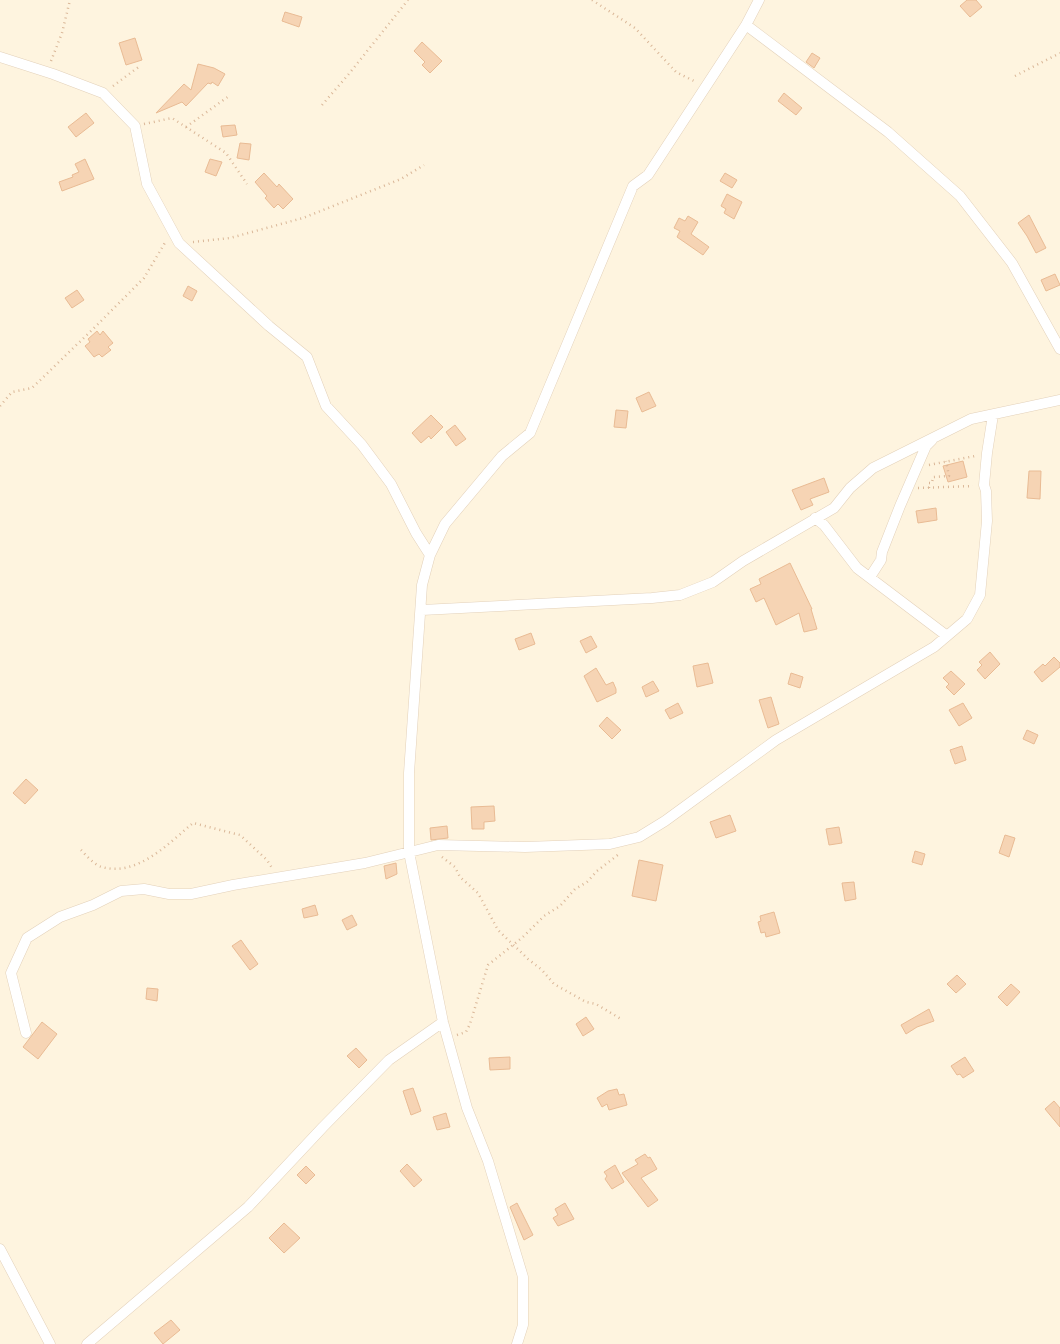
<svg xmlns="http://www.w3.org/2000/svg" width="1060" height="1344" font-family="'PT Sans Narrow',sans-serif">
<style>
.building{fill:#f6d4b4;stroke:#e9bb94}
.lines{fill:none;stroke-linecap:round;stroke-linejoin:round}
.street-casing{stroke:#e3d1ba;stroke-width:11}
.path{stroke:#dab798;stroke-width:2.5;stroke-dasharray:1 4;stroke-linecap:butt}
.street{stroke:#fff;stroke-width:10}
</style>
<rect width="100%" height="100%" fill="#fef4df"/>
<path class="building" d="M967 0H976L982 7 970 17 960 6Z
M285 12 302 17 299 27 282 21Z
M135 38 142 60 126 65 119 43Z
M422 42 442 61 430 73 422 65 425 62 414 51Z
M812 53 820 58 814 68 806 62Z
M198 64 214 68 225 74 218 86 212 82 211 84 208 83 186 106 182 102 156 113 184 84 191 90Z
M784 93 802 108 796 115 778 101Z
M86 113 94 123 76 137 68 127Z
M235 125 237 135 223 137 221 126Z
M240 143 251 144 249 160 237 158Z
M85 159 94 179 62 191 59 182 73 177 72 175 79 172 75 164Z
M210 159 222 162 216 176 205 172Z
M264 173 277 187 279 184 293 199 283 209 278 204 274 208 265 198 267 196 255 182Z
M725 173 737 180 732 188 720 181Z
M727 194 742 202 734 219 724 213 726 209 721 206Z
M1029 215 1046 248 1036 253 1027 236 1018 223Z
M688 216 698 222 691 234 709 247 703 255 677 237 680 231 674 228 679 218 685 221Z
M1055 274 1060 285 1046 291 1041 280Z
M188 286 197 291 192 301 183 296Z
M77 290 84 300 72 308 65 298Z
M97 331 100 335 103 331 113 343 108 347 111 350 102 357 99 354 94 357 85 346 90 342 88 339Z
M649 392 656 406 642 412 636 398Z
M616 410 628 411 626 428 614 427Z
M431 415 443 427 431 439 429 436 421 443 412 433Z
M455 425 466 439 456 446 446 432Z
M963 461 967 477 948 482 943 466Z
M1029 471H1041L1040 499 1027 498Z
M824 478 829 492 810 499 813 505 801 510 792 490Z
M936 508 937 520 918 523 916 511Z
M790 563 812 609H811L817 629 804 632 799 613 776 625 764 598 756 602 750 589 761 584 759 579Z
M531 633 535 644 519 650 515 639Z
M591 636 597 647 586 653 580 641Z
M990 652 1000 664 985 679 977 670 982 665 979 662Z
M1054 657 1060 663V667L1042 682 1034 672 1043 664 1045 666Z
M708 663 713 683 697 687 693 666Z
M596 668 606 685 613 682 616 689V693L597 702 584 676Z
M951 671 965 684 954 695 946 687 949 684 943 678Z
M791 673 803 677 800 688 788 684Z
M653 681 659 691 646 697 642 687Z
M771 697 779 724 768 728 759 700Z
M678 703 683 713 670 719 665 710Z
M963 703 972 718 959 726 949 710Z
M607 717 621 730 612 739 599 726Z
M1027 730 1038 735 1034 744 1023 739Z
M962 746 966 760 955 764 950 750Z
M26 779 38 790 25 804 13 793Z
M494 806 495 821 484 822V829H472L471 807Z
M730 815 736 831 716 838 710 822Z
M447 826 448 838 431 840 430 828Z
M839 827 842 843 829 845 826 829Z
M1005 835 1015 838 1009 857 999 853Z
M915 851 925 854 922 865 912 862Z
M639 860 663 865 656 901 632 896Z
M396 863 397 874 386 879 384 866Z
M854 882 856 899 845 901 842 883Z
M315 905 318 915 304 918 302 909Z
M774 912 780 933 766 937 765 932 761 933 758 922 761 921 760 916Z
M352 915 357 925 347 930 342 920Z
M241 940 258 964 250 970 232 946Z
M957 975 966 984 956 993 947 984Z
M1011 984 1020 992 1007 1006 998 997Z
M147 988 158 989 157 1001 146 999Z
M929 1009 934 1021 917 1027 906 1034 901 1025Z
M586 1017 594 1029 583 1036 576 1024Z
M42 1022 57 1034 38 1059 23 1047Z
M356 1048 367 1060 359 1068 347 1056Z
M510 1057V1069L490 1070 489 1058Z
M965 1057 974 1071 963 1078 960 1074 957 1075 951 1066Z
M413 1088 421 1111 411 1115 403 1091Z
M617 1089 619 1095 624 1094 627 1105 609 1110 607 1104 602 1107 597 1098 608 1091Z
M1054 1101 1060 1108V1127L1045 1109Z
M446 1113 450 1127 437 1130 433 1117Z
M645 1154 648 1158 650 1157 657 1169 641 1178 658 1200 648 1207 622 1173 638 1164 635 1160Z
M407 1164 422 1180 414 1187 400 1171Z
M615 1165 624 1182 612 1189 605 1179 607 1176 604 1172Z
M306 1166 315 1175 306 1184 297 1175Z
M517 1203 533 1235 524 1240 510 1207Z
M565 1203 574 1219 558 1226 553 1218 558 1215 555 1209Z
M284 1223 300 1238 284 1253 269 1238Z
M171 1320 180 1330 163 1344 154 1333Z"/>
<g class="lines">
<defs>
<path id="street" d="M746 25 888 132 960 196 1012 263 1060 349
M0 57 53 74 103 93 135 126 147 184 179 243 269 326 307 357 326 406 362 445 391 484 416 533 430 555
M815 518 824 525 857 568 947 636
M870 577 881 560 882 552 900 506 926 446 932 440
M422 610 652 598 680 595 713 582 743 561 834 508 850 488 873 468 971 419 1060 400
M26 1033 11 973 27 938 60 917 93 905 121 891 144 889 169 894H191L233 885 365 863 438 845 525 847 610 844 639 837 665 821 776 740 934 647 967 619 980 595 987 521 986 491 984 485 987 453 993 415
M0 1249 50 1344
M87 1344 248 1207 323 1127 389 1060 443 1022
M517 1344 523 1325V1277L488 1161 467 1108 443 1022 409 852V773L422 585 430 555 445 524 502 456 530 433 633 186 648 175 746 25 759 0"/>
</defs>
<use href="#street" class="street-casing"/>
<path class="path" d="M592 0 635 28 676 72 696 82
M51 61 62 33 70 0
M1015 76 1060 53
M113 86 140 66
M322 105 348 75 408 0
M144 124 172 118 226 153 247 184
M186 127 229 96
M193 242 230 238 303 218 401 179 424 165
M0 406 12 392 32 388 94 328 144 278 166 241
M929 465 975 456
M918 488 973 486
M929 488V483H932L933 477 949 476 946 461
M81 850C86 855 94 865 102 867 137 877 168 844 193 823L240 835 267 860 272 868
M442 857 455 867 460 877 478 893 498 930 528 959 542 970 554 984 586 1002 596 1004 621 1019
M457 1035 466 1032 470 1024 488 965 523 937 544 916 560 906 575 889 587 882 597 871 619 854"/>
<use href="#street" class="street"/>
</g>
</svg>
